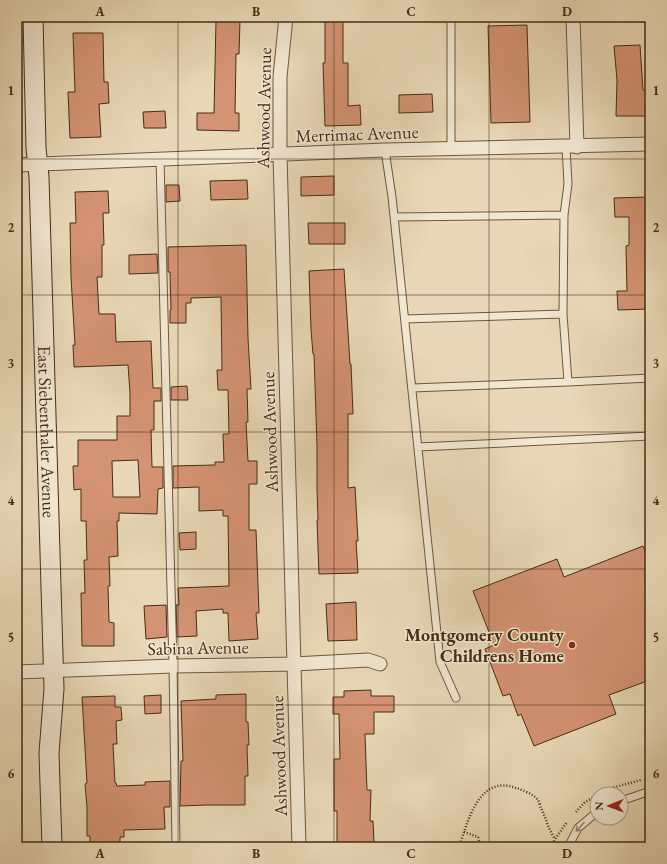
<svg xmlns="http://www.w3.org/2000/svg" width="667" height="864" font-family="'EB Garamond',serif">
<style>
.building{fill:#d49374;stroke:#422e15;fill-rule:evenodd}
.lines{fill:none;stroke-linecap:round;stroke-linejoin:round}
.lane-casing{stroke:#6c583e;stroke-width:9}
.street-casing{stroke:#6c583e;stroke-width:15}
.secondary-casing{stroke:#422e15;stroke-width:21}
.path{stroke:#422e15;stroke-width:2.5;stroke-dasharray:1 2;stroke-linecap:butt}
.lane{stroke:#f1e6d0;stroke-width:7}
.street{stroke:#f1e6d0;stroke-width:13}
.secondary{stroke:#f1e6d0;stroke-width:19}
.oneway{stroke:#9a8a72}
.grid{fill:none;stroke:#422e15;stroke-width:1;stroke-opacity:0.55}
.poi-dot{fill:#8f2418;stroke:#f1e6d0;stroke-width:1.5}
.labels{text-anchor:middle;stroke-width:3;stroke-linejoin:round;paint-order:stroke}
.street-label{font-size:18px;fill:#422e15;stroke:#f1e6d0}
.poi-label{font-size:18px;font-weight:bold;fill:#422e15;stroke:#f1e6d0;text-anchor:end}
.neatline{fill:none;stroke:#422e15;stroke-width:1.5}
.grid-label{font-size:13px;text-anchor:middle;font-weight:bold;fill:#422e15}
</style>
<rect width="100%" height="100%" fill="#e9d8b7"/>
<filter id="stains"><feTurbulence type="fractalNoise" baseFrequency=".005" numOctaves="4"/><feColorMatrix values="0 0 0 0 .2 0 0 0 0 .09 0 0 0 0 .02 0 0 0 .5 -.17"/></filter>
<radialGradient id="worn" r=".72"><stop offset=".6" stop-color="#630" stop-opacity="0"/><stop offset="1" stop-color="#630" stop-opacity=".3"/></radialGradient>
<path class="building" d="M325 18H343V63H348V106L360 105 361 125 325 126 323 63H325Z
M216 20H240L239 54H236L235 113H239V131L197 130V113H214Z
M527 25 530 122 491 123 488 26Z
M73 33H103L104 82H108L109 103 99 104 101 137 70 138 68 92H75Z
M640 45 643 90H650V116H616L617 80 614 46Z
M432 94 433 112 399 113V95Z
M165 111 166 128H144L143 112Z
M334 176V195L301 196V177Z
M247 180 248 199 211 200 210 181Z
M166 185H179L180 201 166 202Z
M108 191 109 213H103L104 245H102V277H97L99 314H115L116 342 151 341 153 388H161V401H154V430H151L152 467H163V488L158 489 157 514 119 513V521H117L118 556 109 557 110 586H108L109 622 114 623V646H82L81 593H85L84 560H87L86 521H81V489L74 490 73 466H78V440H117V416H130V393L128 365 74 367 73 345H75L71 277 70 223H76L75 192ZM138 460 140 497H113L112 461Z
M649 197H650V309L618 310 617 291H627L626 246 629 245V217H615L614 198Z
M308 223H345V244H309Z
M246 245 248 338 251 389H247L248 422H246L248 461H257V484H249V530H256L259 613H256L258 639 229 641 228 613H223V609L196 611 197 636 177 637 176 605H179L178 588 229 586 228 516H223V510L199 511V487L173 488V466L215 465V462H224L223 434H229L228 390H218L217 370H222L221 297 191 298V303H186V323H170V310H171L170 272H168V247Z
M157 254 158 273 129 274V255Z
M344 269 350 364H351L353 414H348V488L355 487 358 541H356L358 573 319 574 317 520H318L317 489V446L314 354H313L311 330 309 271Z
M187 386 188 400H171V387Z
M196 532V549L180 550 179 533Z
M643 546 650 563V680L609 695 616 714 534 746 521 714 518 716 510 694 503 696 485 649 494 645 473 591 557 559 564 577Z
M356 602 357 640 328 641 326 604Z
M166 605 167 637 146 639 144 606Z
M371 690V696H394V712H374V734H365L367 790H371L370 821H373L374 843 337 844V811H334V759H340L339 714H333V697H344V691Z
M246 694V722H248L249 745H247L248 776H245V805H207L180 806 181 761H183L181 701 216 699V695Z
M161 695V713L145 714 144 696Z
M115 696V707H121L122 720 116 721 117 744H113L115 783H116L117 786 145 785V782L170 781V807H164L165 829 124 830V837H120V847H90V836H87V807L85 784 87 783 82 697Z"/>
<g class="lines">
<defs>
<path id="lane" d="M451 17V149
M566 147 568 184 564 215 563 314 568 382 650 378
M385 150 392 197 440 662 456 698
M160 159 173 666 176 847
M394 217 564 215
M405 319 563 314
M412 388 568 382
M418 447 650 436
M621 801 650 791
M568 847 578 828 597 812"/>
<path id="street" d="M286 17 280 77V155L299 847
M573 17 577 147
M17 165 385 150 650 144
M17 672 173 666 294 664 368 660 380 664"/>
<g id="secondary">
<path id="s1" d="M33 17 36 148 39 177 54 689 49 753 52 847"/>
</g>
</defs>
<use href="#lane" class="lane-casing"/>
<use href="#street" class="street-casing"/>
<use href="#secondary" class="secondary-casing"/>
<path class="path" d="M600 794 615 787 641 780
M576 812 584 803 597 795
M464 832 478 837 481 847
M459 847C468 821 479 774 516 788 523 790 533 794 538 800 539 801 540 806 541 808 546 818 548 829 555 839
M552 847 555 839 567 822"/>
<use href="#lane" class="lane"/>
<use href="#street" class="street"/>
<use href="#secondary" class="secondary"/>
</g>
<defs><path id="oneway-shaft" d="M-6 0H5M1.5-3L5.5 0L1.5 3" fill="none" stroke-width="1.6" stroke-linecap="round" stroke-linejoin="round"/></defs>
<use class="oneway" href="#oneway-shaft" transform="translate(580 827) rotate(132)"/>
<path class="grid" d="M178 17V847M334 17V847M489 17V847M17 159H650M17 295H650M17 432H650M17 569H650M17 705H650"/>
<circle class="poi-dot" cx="572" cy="645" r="4"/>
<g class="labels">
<g class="street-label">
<text transform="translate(264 108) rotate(-89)" y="6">Ashwood Avenue</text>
<text transform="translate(357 134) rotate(-2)" y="6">Merrimac Avenue</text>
<text dy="6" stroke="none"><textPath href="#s1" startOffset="415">East Siebenthaler Avenue</textPath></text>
<text transform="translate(270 432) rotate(-92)" y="6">Ashwood Avenue</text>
<text transform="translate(198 648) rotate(-1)" y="6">Sabina Avenue</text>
<text transform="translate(279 756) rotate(-92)" y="6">Ashwood Avenue</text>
</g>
<g class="poi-label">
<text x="564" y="641">Montgomery County<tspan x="564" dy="21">Childrens Home</tspan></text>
</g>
</g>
<rect width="667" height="864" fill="none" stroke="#e9d8b7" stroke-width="44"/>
<g transform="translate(609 806) rotate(269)"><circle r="19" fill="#f1e6d0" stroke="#ab9c85"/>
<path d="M0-3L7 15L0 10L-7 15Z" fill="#8f2418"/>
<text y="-6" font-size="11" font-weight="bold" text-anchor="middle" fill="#422e15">N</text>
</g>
<rect x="22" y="22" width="623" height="820" class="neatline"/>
<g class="grid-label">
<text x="100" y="16">A</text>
<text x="256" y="16">B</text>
<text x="411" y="16">C</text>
<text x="567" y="16">D</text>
<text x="11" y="95">1</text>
<text x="656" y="95">1</text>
<text x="11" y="232">2</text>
<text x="656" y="232">2</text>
<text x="11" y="368">3</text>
<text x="656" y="368">3</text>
<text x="11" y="505">4</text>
<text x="656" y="505">4</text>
<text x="11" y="642">5</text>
<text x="656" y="642">5</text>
<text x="11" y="778">6</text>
<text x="656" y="778">6</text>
<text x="100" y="858">A</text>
<text x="256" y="858">B</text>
<text x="411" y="858">C</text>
<text x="567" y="858">D</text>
</g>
<rect width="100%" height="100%" filter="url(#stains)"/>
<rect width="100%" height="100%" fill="url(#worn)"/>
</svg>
